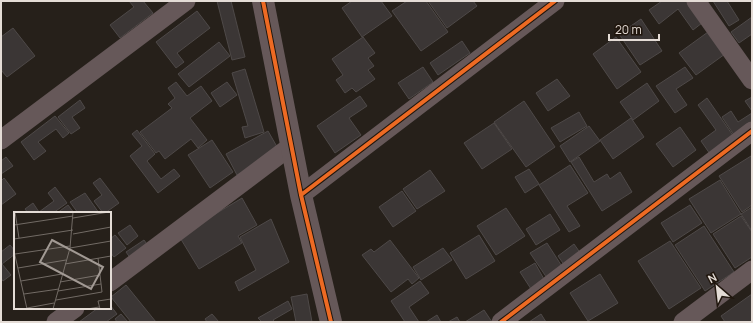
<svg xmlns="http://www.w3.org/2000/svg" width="753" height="323" font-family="Manrope,sans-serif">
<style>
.building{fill:#3b3635;stroke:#4e4948}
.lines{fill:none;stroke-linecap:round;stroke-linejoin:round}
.minor{stroke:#665859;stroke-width:19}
.tertiary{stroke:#665859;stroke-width:22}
.cycleway-casing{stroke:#20160d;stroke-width:6}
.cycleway{stroke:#ed6a23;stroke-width:4}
.inset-road{fill:none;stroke:#726b65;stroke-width:1}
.view{fill:#a29a94;fill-opacity:0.15;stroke:#a29a94;stroke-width:2}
.inset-edge{fill:none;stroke:#e4dcd6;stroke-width:2}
</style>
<rect width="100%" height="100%" fill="#26201a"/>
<path class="building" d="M129 1H143L153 13 120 38 110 25 134 7Z
M217 1H231L245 57 232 60Z
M352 1H381L392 16 362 37 342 8Z
M407 1H426L448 32 421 51 392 11Z
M428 1H473L477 6 447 28Z
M662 1H686L702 23 693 30 678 9 659 24 649 10Z
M713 1H727L739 20 729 26Z
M197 11 210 28 177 53 184 62 176 68 156 42Z
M752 17V34L739 43 731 32Z
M641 19 662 51 640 65 619 34Z
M13 28 35 56 7 77 1 70V37Z
M708 32 725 54 696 75 679 53Z
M363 37 375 53 368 58 374 66 368 70 375 79 356 92 352 88 345 93 336 80 343 75 332 59Z
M616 37 641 72 617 89 593 54Z
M462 41 470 53 438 75 430 63Z
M219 42 230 56 189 87 178 74Z
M423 67 433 82 409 99 398 83Z
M685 67 693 78 676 89 687 105 675 113 656 86Z
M245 69 264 132 245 138 242 127 248 126 232 73Z
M557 79 570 96 548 111 536 93Z
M176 82 187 96 201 86 212 101 190 118 207 140 198 148 191 139 165 159 159 151 156 153 140 132 172 108 168 104 175 98 168 88Z
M227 82 237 95 220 107 211 93Z
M647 83 659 101 633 120 620 102Z
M360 96 367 106 349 118 361 135 335 153 317 126Z
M752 97V111L745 101Z
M707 98 734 137 710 154 701 141 716 130 698 105Z
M80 100 85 108 72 117 80 128 71 134 58 117Z
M524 101 555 147 526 167 494 122Z
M731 111 738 122 752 113V126L736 138 722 117Z
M579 112 587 126 560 142 551 128Z
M55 116 69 133 63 138 56 129 38 142 46 151 34 160 21 142Z
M631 118 644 137 613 159 600 140Z
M494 123 512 149 482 169 464 143Z
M589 126 600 141 570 162 560 146Z
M680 127 696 150 673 167 656 144Z
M137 130 155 154 147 161 161 179 174 169 180 176 158 193 130 156 142 146 132 134Z
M268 131 280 152 237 175 226 154Z
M212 140 233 172 210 188 188 155Z
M751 156 752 159V205L742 212 719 176Z
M6 157 13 166 1 174V161Z
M579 157 594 182 607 174 610 179 620 172 632 192 602 211 571 162Z
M570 165 588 193 567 206 580 226 569 232 539 185Z
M529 169 539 184 525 193 515 177Z
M430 170 445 191 417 209 403 189Z
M4 178 16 194 1 205V181Z
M100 178 119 203 105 213H103L94 201 102 195 93 183Z
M720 180 741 214 711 233 689 199Z
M55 187 67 203 53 213H28L25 209 33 203 39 212 54 201 48 193Z
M402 191 416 211 393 227 379 207Z
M85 193 99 213H78L70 202Z
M242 198 257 225 238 236 242 243 199 269 179 236Z
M68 205 74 213H57Z
M690 205 702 223 673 242 661 223Z
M752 207V231L741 214Z
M506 208 525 236 496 255 477 226Z
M550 214 560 230 536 245 526 229Z
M741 216 752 232V257L735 268 713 234Z
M271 219 289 262 239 291 235 282 256 270 240 237Z
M130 225 138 236 127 245 118 233Z
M704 226 734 272 705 291 675 245Z
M115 235 126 248 114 257 110 252V239Z
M479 235 495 261 466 279 450 253Z
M144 240 149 247 131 259 126 252Z
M390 240 419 278 412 284 408 279 391 292 362 255 371 249 374 252Z
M670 241 701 288 669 309 638 261Z
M547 243 563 268 547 278 530 253Z
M574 244 581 254 565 266 558 256Z
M10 245 15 251V254L2 264 11 275 3 281 1 278V252Z
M443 248 452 260 421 280 413 267Z
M535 263 545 281 531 289 520 272Z
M600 274 618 303 588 321 570 293Z
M420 281 429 293 409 307 419 322H405L391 301Z
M126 285 156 322H131L111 297Z
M307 294 312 322H296L291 297Z
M752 294V322H725L721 316Z
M288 301 292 309 273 320 275 322H262L258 318Z
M110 305 117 314 106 322H79L98 308H110Z
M484 310 492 322H465Z
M121 314 128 322H117L115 319Z
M212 314 219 322H207L205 319Z
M541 314 546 322H529Z
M437 315 441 322H426Z
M457 317 460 322H448Z"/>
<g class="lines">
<path class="minor" d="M696 1 752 80
M1 140 186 1
M301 195 555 1
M110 282 291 146
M56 322 75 308
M501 322 752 131
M683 322 752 270"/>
<path class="tertiary" d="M263 1 301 195 331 322"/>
<defs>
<path id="cycleway" d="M263 1 301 195 331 322
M301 195 555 1
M501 322 752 131"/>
</defs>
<use href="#cycleway" class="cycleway-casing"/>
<use href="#cycleway" class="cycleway"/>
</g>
<g transform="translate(14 212)">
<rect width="97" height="97" fill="#26201a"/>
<path class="inset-road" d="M1 0 5 26M59 6 95 0M0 13 59 4M59 22 97 15M0 27 59 18M56 36 97 29M0 39 13 97M1 42 56 34M51 52 97 44M4 56 52 48M7 69 48 62M46 70 86 63M44 79 87 72M10 82 45 77M42 88 88 80 84 46M13 96 40 91M39 97 56 36 59 0M73 97 85 95M86 97 84 89 97 87"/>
<path class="view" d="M38 28 89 55 77 77 26 50Z"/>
<rect width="97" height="97" class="inset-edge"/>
</g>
<rect width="753" height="323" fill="none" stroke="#e4dcd6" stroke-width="4"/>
<g transform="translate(717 287) rotate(332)" stroke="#20160d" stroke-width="3" paint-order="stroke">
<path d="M0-3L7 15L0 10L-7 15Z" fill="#e4dcd6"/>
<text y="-6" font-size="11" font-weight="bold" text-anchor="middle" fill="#e4dcd6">N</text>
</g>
<path d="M609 34v6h50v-6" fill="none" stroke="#e4dcd6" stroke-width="2"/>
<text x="615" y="34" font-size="12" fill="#e4dcd6" stroke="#20160d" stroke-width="3" paint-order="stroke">20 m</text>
</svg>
